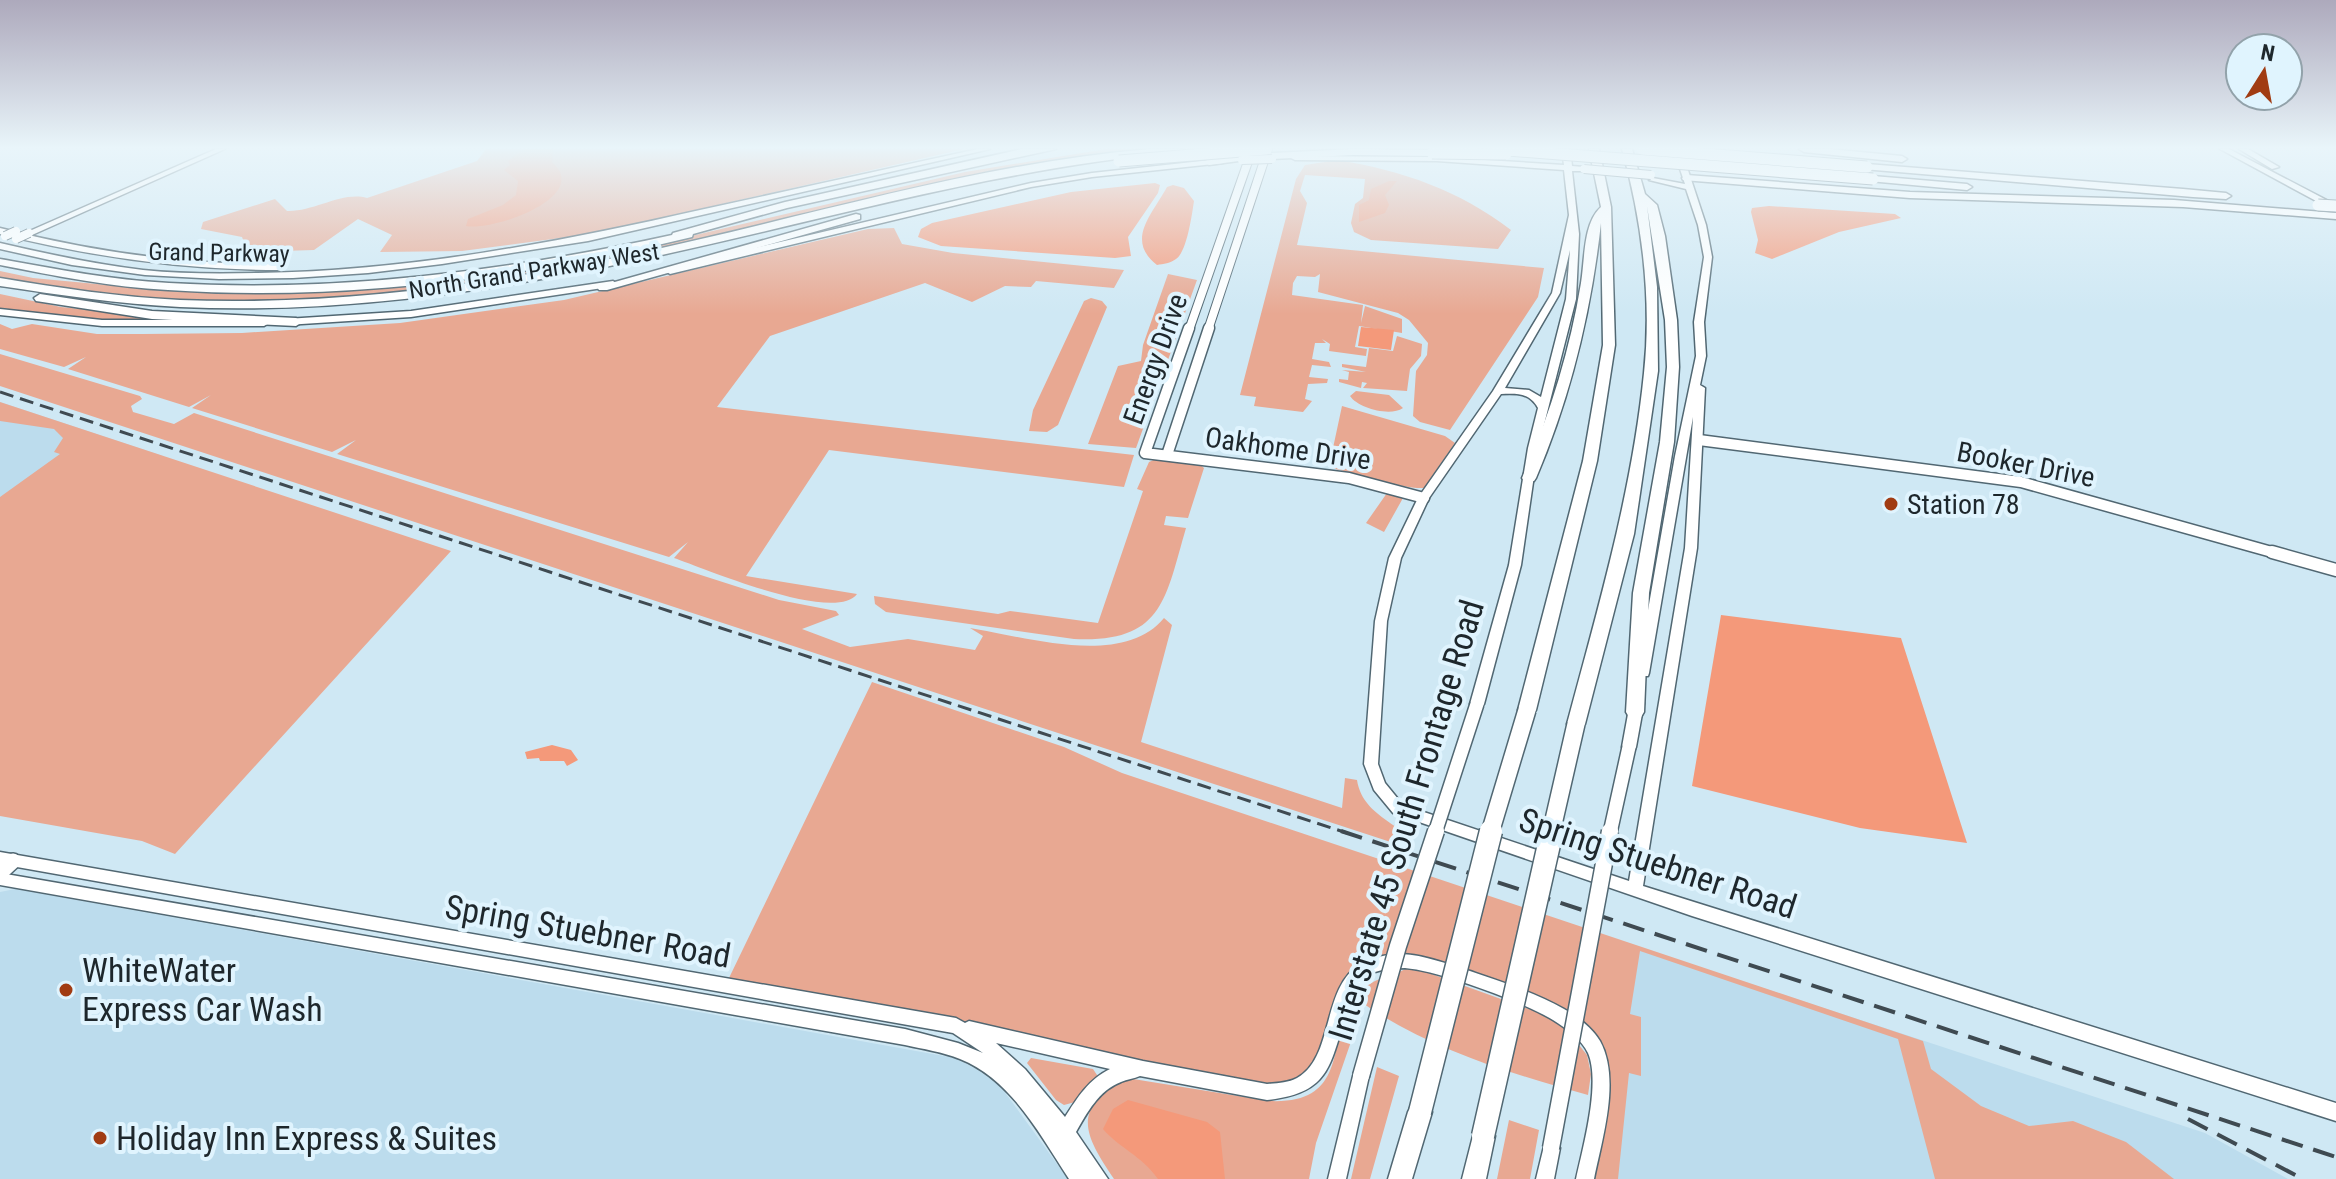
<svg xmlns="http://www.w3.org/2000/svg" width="2336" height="1179" font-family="'Roboto Condensed',sans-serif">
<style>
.built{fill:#bcdced}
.green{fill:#e8a892}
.water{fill:#f4997a}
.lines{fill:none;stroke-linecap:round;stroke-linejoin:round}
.stream{stroke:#f4997a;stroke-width:2}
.tertiary-far3-casing{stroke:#516772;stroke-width:10}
.tertiary-far2-casing{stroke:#516772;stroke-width:13}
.tertiary-far1-casing{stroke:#516772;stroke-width:15}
.tertiary-casing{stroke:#516772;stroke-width:18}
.secondary-casing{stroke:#516772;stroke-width:3}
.motorway-casing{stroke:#516772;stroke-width:3}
.tertiary-far3{stroke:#fff;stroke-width:8}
.tertiary-far2{stroke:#fff;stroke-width:10}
.tertiary-far1{stroke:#fff;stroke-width:12}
.tertiary{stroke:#fff;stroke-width:15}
.secondary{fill:#fff;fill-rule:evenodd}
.motorway{fill:#fff;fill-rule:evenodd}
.rail-far1{stroke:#3f4a51;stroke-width:3;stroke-dasharray:14 7;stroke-linecap:butt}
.rail{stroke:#3f4a51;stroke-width:4;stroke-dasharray:22 11;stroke-linecap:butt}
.secondary-bridge-far2-casing{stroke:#516772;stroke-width:10;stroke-linecap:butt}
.secondary-bridge-far1-casing{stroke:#516772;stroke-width:16;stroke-linecap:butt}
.secondary-bridge-casing{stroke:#516772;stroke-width:19;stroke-linecap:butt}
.motorway-bridge-far2-casing{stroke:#516772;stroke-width:13;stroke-linecap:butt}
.motorway-bridge-far1-casing{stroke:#516772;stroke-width:20;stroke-linecap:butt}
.motorway-bridge-casing{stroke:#516772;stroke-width:25;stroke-linecap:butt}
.secondary-bridge-far2{stroke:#fff;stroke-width:8}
.secondary-bridge-far1{stroke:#fff;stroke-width:13}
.secondary-bridge{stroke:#fff;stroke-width:16}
.motorway-bridge-far2{stroke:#fff;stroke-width:11}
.motorway-bridge-far1{stroke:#fff;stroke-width:17}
.motorway-bridge{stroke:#fff;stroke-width:22}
.poi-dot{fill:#a13c13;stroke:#e0f4fe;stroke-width:3}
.labels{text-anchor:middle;stroke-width:8;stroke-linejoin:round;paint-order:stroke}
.far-street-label{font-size:24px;fill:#1e272c;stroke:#e0f4fe}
.street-label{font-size:28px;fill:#1e272c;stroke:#e0f4fe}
.poi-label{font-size:28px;fill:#1e272c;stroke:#e0f4fe;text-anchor:start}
.near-street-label{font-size:34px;fill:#1e272c;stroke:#e0f4fe}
.near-poi-label{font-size:34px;fill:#1e272c;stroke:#e0f4fe;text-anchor:start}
</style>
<rect width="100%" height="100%" fill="#cfe8f4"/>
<path class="built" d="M0 402 163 456 0 583Z
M15 889 955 1058 978 1070 1001 1087 1068 1179H0V892Z
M1635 946 2205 1133 2288 1179H1592Z"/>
<path class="green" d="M486 149H964L590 234 462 251 380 252 392 235 358 219 314 250 281 251 251 260 242 237 201 229 203 222 275 199 287 211C314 212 342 191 367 198L477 161Z
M1106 149H1153C1076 156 1002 174 927 190 836 211 746 232 655 251 477 290 290 314 108 295 72 291 36 284 0 279V271L33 278 171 291H321L644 247 965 172Z
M1338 160C1403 171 1459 190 1511 230L1498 249 1371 240 1354 232 1351 223 1355 204 1363 198 1365 179 1305 175 1300 191 1307 203 1297 245 1544 268 1538 297 1450 430 1420 422 1413 416 1416 371 1427 355 1428 343 1409 320 1398 313 1318 292 1320 274 1315 277 1297 276 1293 283 1292 295 1363 305 1361 323 1365 306 1402 319V333L1359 326 1355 347 1367 349 1366 356 1329 351 1330 344 1322 339 1326 343H1315L1312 359 1329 362 1331 367 1312 365 1309 377 1328 379 1327 383 1308 384 1305 399 1312 401 1303 412 1254 406 1256 397 1240 395 1296 179 1305 165Z
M894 228 902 244 953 253 1124 270 1114 288 1036 281 1031 287 1005 286 972 302 925 283 770 336 717 407 1134 455 1124 487 829 450 746 576 857 594C835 624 706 569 674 558L688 542 669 557 337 454 356 440 332 452 192 408 211 395 189 407 68 369 86 357 64 367 0 349V324L12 329 32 324 97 334H143L242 333 400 323 564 300 868 229Z
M1168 274 1197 280 1136 448 1088 444 1118 366 1141 361 1143 345Z
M0 294 61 307 197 321H108L0 308Z
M1091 298 1102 301 1107 307 1058 425 1047 432 1029 431 1033 410 1084 301Z
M1397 336 1422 344 1421 356 1410 369 1407 391 1363 388 1367 383 1362 382 1361 388 1339 382V379L1348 380 1349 372 1342 370 1366 372 1342 367V364L1366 367 1369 348 1393 351Z
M0 354 140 396 142 399 131 406 133 412 174 424 194 413 779 600 836 611 839 615 802 629 850 647 908 639 975 650 983 636 970 628C1026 637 1123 668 1164 618L1172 625 1141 742 1342 808 1345 778 1357 780C1363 820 1412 825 1412 849L0 386Z
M1356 391 1389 395 1403 408C1390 417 1358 408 1350 396Z
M0 402 451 551 175 854 142 841 0 816V497L60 454 54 452 63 438 54 429 0 421Z
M1342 406 1445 436 1455 443 1424 488C1401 489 1361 474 1335 469L1330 462Z
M1156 459 1199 464 1204 468 1188 518 1166 516 1164 525 1186 528C1165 600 1163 643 1074 639L886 612 875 604 874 596 998 614 1010 611 1098 623 1143 491 1137 489 1149 462Z
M1387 493 1403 498 1384 532 1366 523Z
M872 682 1064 747 1122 773 1923 1041 1931 1069 1981 1106 2029 1126 2073 1121 2126 1142 2174 1179H1935L1898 1039 1640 951 1630 1014 1641 1017V1076L1629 1073 1618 1179H1592L1604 1052 1592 1030 1552 1002 1429 959 1346 978 1342 982 1315 1062C1303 1079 1291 1082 1271 1085L1100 1054 939 1015 729 978Z
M1406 969 1426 972 1559 1020 1587 1055 1591 1074 1588 1095C1512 1074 1429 1049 1364 1004L1316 1143 1309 1179H1114C1084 1134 1070 1109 1127 1078L1269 1101C1354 1105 1324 1034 1357 994 1369 980 1390 976 1406 969Z
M1031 1058 1093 1069 1099 1078 1079 1101 1064 1105 1056 1100 1027 1063Z
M1377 1067 1399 1076 1370 1179H1351Z
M1509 1120 1539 1130 1530 1179H1497Z"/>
<path class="water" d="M524 149H553L552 162C555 165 558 168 560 172 574 204 488 231 466 226L468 219 503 205 516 195 518 181 504 170 510 165 508 161Z
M1389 181H1397L1385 195 1389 205 1385 213 1359 222V205L1369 200 1371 189Z
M1155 183 1160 185 1158 193 1128 237 1131 256 1115 258 941 246 918 237 921 229 932 223 1071 192Z
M1173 185 1184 188 1194 201C1192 214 1187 252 1176 259 1171 263 1163 264 1157 265 1125 240 1152 215 1167 187Z
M1769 206 1895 214 1901 218 1839 232 1772 259 1755 253 1758 240 1751 212 1752 208Z
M1361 327 1394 330 1391 350 1358 346Z
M1721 615 1901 638 1967 843 1860 828 1692 786Z
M552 745 571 750 578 760 567 766 564 761H540L539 758 527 759 525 752Z
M1128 1100 1207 1122 1220 1132 1225 1179H1158C1141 1155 1119 1148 1103 1129L1113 1109Z"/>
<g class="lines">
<path class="stream" d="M1757 165H1773"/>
<defs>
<path id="tertiary-far3" d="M1189 330 1251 153
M1208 330 1268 149"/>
<path id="tertiary-far2" d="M1189 328 1145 453 1349 478 1424 498
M1699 440 2021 482 2279 554
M1167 455 1209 328"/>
<path id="tertiary-far1" d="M2272 552 2336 570"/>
<path id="tertiary" d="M0 873 13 861"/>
<path id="secondary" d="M216 149H225L32 235 25 233Z
M978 149H990L588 241 442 264 368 273 293 278 219 279 145 275 72 265 0 249V243C47 254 94 264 143 270 181 274 220 274 258 273 407 271 555 243 700 210 793 190 885 169 978 149Z
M1562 149H1570L1572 166 1584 167 1588 169 1584 171H1572L1579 234 1576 299 1538 448 1521 565 1484 704 1482 707H1472L1470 704 1509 565 1528 448 1538 408C1530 393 1517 393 1501 394L1429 498 1401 558 1387 621 1378 764 1385 783 1403 805 1629 881 1685 548 1693 417 1649 673 1648 676H1638L1637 673 1675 456 1696 356 1694 322 1704 257 1698 225 1686 189 1649 180 1653 178 1685 184 1675 154 1682 152 1706 225 1712 257 1704 322 1706 356 1700 385 1705 388 1697 548 1643 886 2336 1103V1121L1692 916 1393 813 1374 790 1364 764 1375 621 1389 558 1418 498 1493 391 1552 293 1569 215 1564 170 1437 161 1295 160 1291 158 1295 156 1437 157 1564 165ZM1570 250 1566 299 1541 397 1529 390 1505 388 1560 293Z
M2220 149H2229L2336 205V209H2331Z
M2239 149H2248L2279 167 2272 169Z
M1220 159H1223V163L1092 177 1031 187 670 274 666 271 670 268 1031 183 1092 173Z
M0 228C93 252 184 265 280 264L284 267 280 270C184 270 93 257 0 234Z
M613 281 617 284 616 286 411 317 286 325 281 322 286 319 411 311Z
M0 309 102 320H264L269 323 264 326H102L0 315Z
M1637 698 1642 700 1644 703 1636 747 1634 751 1629 752 1624 751 1622 747 1630 703 1632 700Z
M0 852 956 1018 965 1023 969 1021 1143 1061 1267 1084C1277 1083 1288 1083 1297 1078 1335 1057 1321 986 1361 964 1373 957 1388 954 1402 954 1424 955 1447 964 1467 970 1499 981 1534 992 1564 1009 1577 1016 1592 1028 1600 1041 1621 1079 1602 1139 1594 1179H1576C1583 1147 1601 1083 1588 1053 1582 1040 1566 1028 1553 1020 1523 1002 1440 971 1405 968 1395 968 1384 969 1375 972 1361 979 1355 991 1350 1005 1329 1059 1336 1093 1267 1100L1140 1076C1134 1079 1127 1079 1121 1082 1099 1090 1087 1113 1076 1132L1108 1179H1069C1040 1135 1012 1080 960 1059 943 1052 923 1049 905 1045L0 885V873L905 1029 958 1043 983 1053 953 1033 0 864ZM996 1043 1110 1069C1089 1079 1077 1098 1065 1117L1025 1069Z
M1361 1068 1367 1070 1369 1076 1346 1179H1328L1353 1076 1355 1070Z
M1551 1139 1557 1142 1560 1148 1554 1179H1536L1545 1142Z"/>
<path id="motorway" d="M1022 149H1056L787 208 693 234 692 237C522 278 343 302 168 290 111 287 56 276 0 265V259C56 269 112 280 169 283 338 293 507 271 672 235L673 233 785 202Z
M1150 149H1183L1178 152C991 169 812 224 629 262 482 293 330 314 180 307 119 304 60 295 0 286V278C60 288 119 297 180 300 330 306 482 286 629 255 802 219 973 164 1150 149Z
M1354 149 1432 150 1437 153 1432 156 1354 155 1272 159 1267 156 1272 153Z
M1589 149H1599L1611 207 1615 345 1597 461 1536 710 1533 715H1521L1518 710 1583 461 1603 345 1601 223C1591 312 1571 396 1536 478L1534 481H1524L1522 478C1550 415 1570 350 1581 283 1585 259 1583 223 1601 207Z
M1622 149H1632L1645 194 1657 205 1665 236 1677 320 1679 367 1674 442 1649 593 1644 712 1641 717H1629L1626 712 1633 593 1660 442 1667 367 1665 320 1647 206 1657 287 1658 371 1634 534 1585 724 1582 729H1570L1567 724C1598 608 1632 493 1644 373 1652 299 1642 220 1622 149Z
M1799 149H1829L1902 156 1907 159 1902 162 1804 152Z
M1242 155 1246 156V160L1209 165 1204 162 1209 159Z
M1867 164 2183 189 2226 193 2231 196 2226 199 2193 197 1863 169 1862 167Z
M1687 175 1910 192 2174 200 2336 213V219L2183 207 1910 198 1683 180 1682 178Z
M1873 176 1967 184 1972 187 1967 190 1869 181V177Z
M856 214 860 215V219L607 290H599L597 287Z
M40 294 152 311 296 318 302 322 296 326 152 319 36 301 34 298Z
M1420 1101 1428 1104 1432 1112 1412 1179H1388L1408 1112 1412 1104Z
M1483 1124 1491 1128 1495 1136 1486 1179H1462L1475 1128Z"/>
</defs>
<use href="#tertiary-far3" class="tertiary-far3-casing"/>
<use href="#tertiary-far2" class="tertiary-far2-casing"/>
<use href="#tertiary-far1" class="tertiary-far1-casing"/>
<use href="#tertiary" class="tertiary-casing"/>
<use href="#secondary" class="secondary-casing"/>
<use href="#motorway" class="motorway-casing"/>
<use href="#tertiary-far3" class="tertiary-far3"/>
<use href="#tertiary-far2" class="tertiary-far2"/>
<use href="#tertiary-far1" class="tertiary-far1"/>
<use href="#tertiary" class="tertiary"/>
<use href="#secondary" class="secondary"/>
<use href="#motorway" class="motorway"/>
<path class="rail-far1" d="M0 392 1347 833"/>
<path class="rail" d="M1341 831 2336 1157
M2188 1119 2303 1179"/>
<defs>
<path id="secondary-bridge-far2" d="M1242 160 1272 159
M1584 169 1651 175
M5 236 16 231
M16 239 29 233"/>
<path id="secondary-bridge-far1" d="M1435 833 1477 704
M1610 833 1629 747"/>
<path id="secondary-bridge" d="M1361 1076 1398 946 1436 831
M1551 1148 1610 831"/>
<path id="motorway-bridge-far2" d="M1496 149 1873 179
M1642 149 1867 167
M1432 153 1506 154
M1119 161 1266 149
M2318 205 2336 206"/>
<path id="motorway-bridge-far1" d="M1490 833 1527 710
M1551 833 1576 724"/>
<path id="motorway-bridge" d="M1420 1112 1491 831
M1483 1136 1552 831"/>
</defs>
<use href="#secondary-bridge-far2" class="secondary-bridge-far2-casing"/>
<use href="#secondary-bridge-far1" class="secondary-bridge-far1-casing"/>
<use href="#secondary-bridge" class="secondary-bridge-casing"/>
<use href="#motorway-bridge-far2" class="motorway-bridge-far2-casing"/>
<use href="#motorway-bridge-far1" class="motorway-bridge-far1-casing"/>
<use href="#motorway-bridge" class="motorway-bridge-casing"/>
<use href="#secondary-bridge-far2" class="secondary-bridge-far2"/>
<use href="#secondary-bridge-far1" class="secondary-bridge-far1"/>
<use href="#secondary-bridge" class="secondary-bridge"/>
<use href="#motorway-bridge-far2" class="motorway-bridge-far2"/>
<use href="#motorway-bridge-far1" class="motorway-bridge-far1"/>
<use href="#motorway-bridge" class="motorway-bridge"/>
</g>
<linearGradient id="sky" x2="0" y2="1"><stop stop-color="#ada9bc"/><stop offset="0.47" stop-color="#e9f5fa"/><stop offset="1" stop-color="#e9f5fa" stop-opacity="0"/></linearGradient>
<rect width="2336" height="314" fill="url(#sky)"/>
<g class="poi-dot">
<circle cx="1891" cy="504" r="8"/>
<circle cx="66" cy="990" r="8"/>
<circle cx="100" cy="1138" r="8"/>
</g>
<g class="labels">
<g class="far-street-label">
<text transform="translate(219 253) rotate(1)" y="8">Grand Parkway</text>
<text transform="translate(534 271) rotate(-9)" y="8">North Grand Parkway West</text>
</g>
<g class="street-label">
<text transform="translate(1155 359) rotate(-70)" y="10">Energy Drive</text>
<text transform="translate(1288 448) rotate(8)" y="10">Oakhome Drive</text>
<text transform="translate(2026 464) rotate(11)" y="10">Booker Drive</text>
</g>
<g class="poi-label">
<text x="1907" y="514">Station 78</text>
</g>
<g class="near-street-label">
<text transform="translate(1406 820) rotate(-73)" y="12">Interstate 45 South Frontage Road</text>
<text transform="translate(1658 863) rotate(18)" y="12">Spring Stuebner Road</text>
<text transform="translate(588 931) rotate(10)" y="12">Spring Stuebner Road</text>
</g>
<g class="near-poi-label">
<text x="82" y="982">WhiteWater<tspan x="82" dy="39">Express Car Wash</tspan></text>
<text x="116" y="1150">Holiday Inn Express &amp; Suites</text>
</g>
</g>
<g transform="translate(2264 72) rotate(11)"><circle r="38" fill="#e0f4fe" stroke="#92a2aa" stroke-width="2"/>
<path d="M0-6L14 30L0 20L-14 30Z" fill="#a13c13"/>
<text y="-12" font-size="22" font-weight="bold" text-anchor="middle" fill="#1e272c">N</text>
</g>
</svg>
